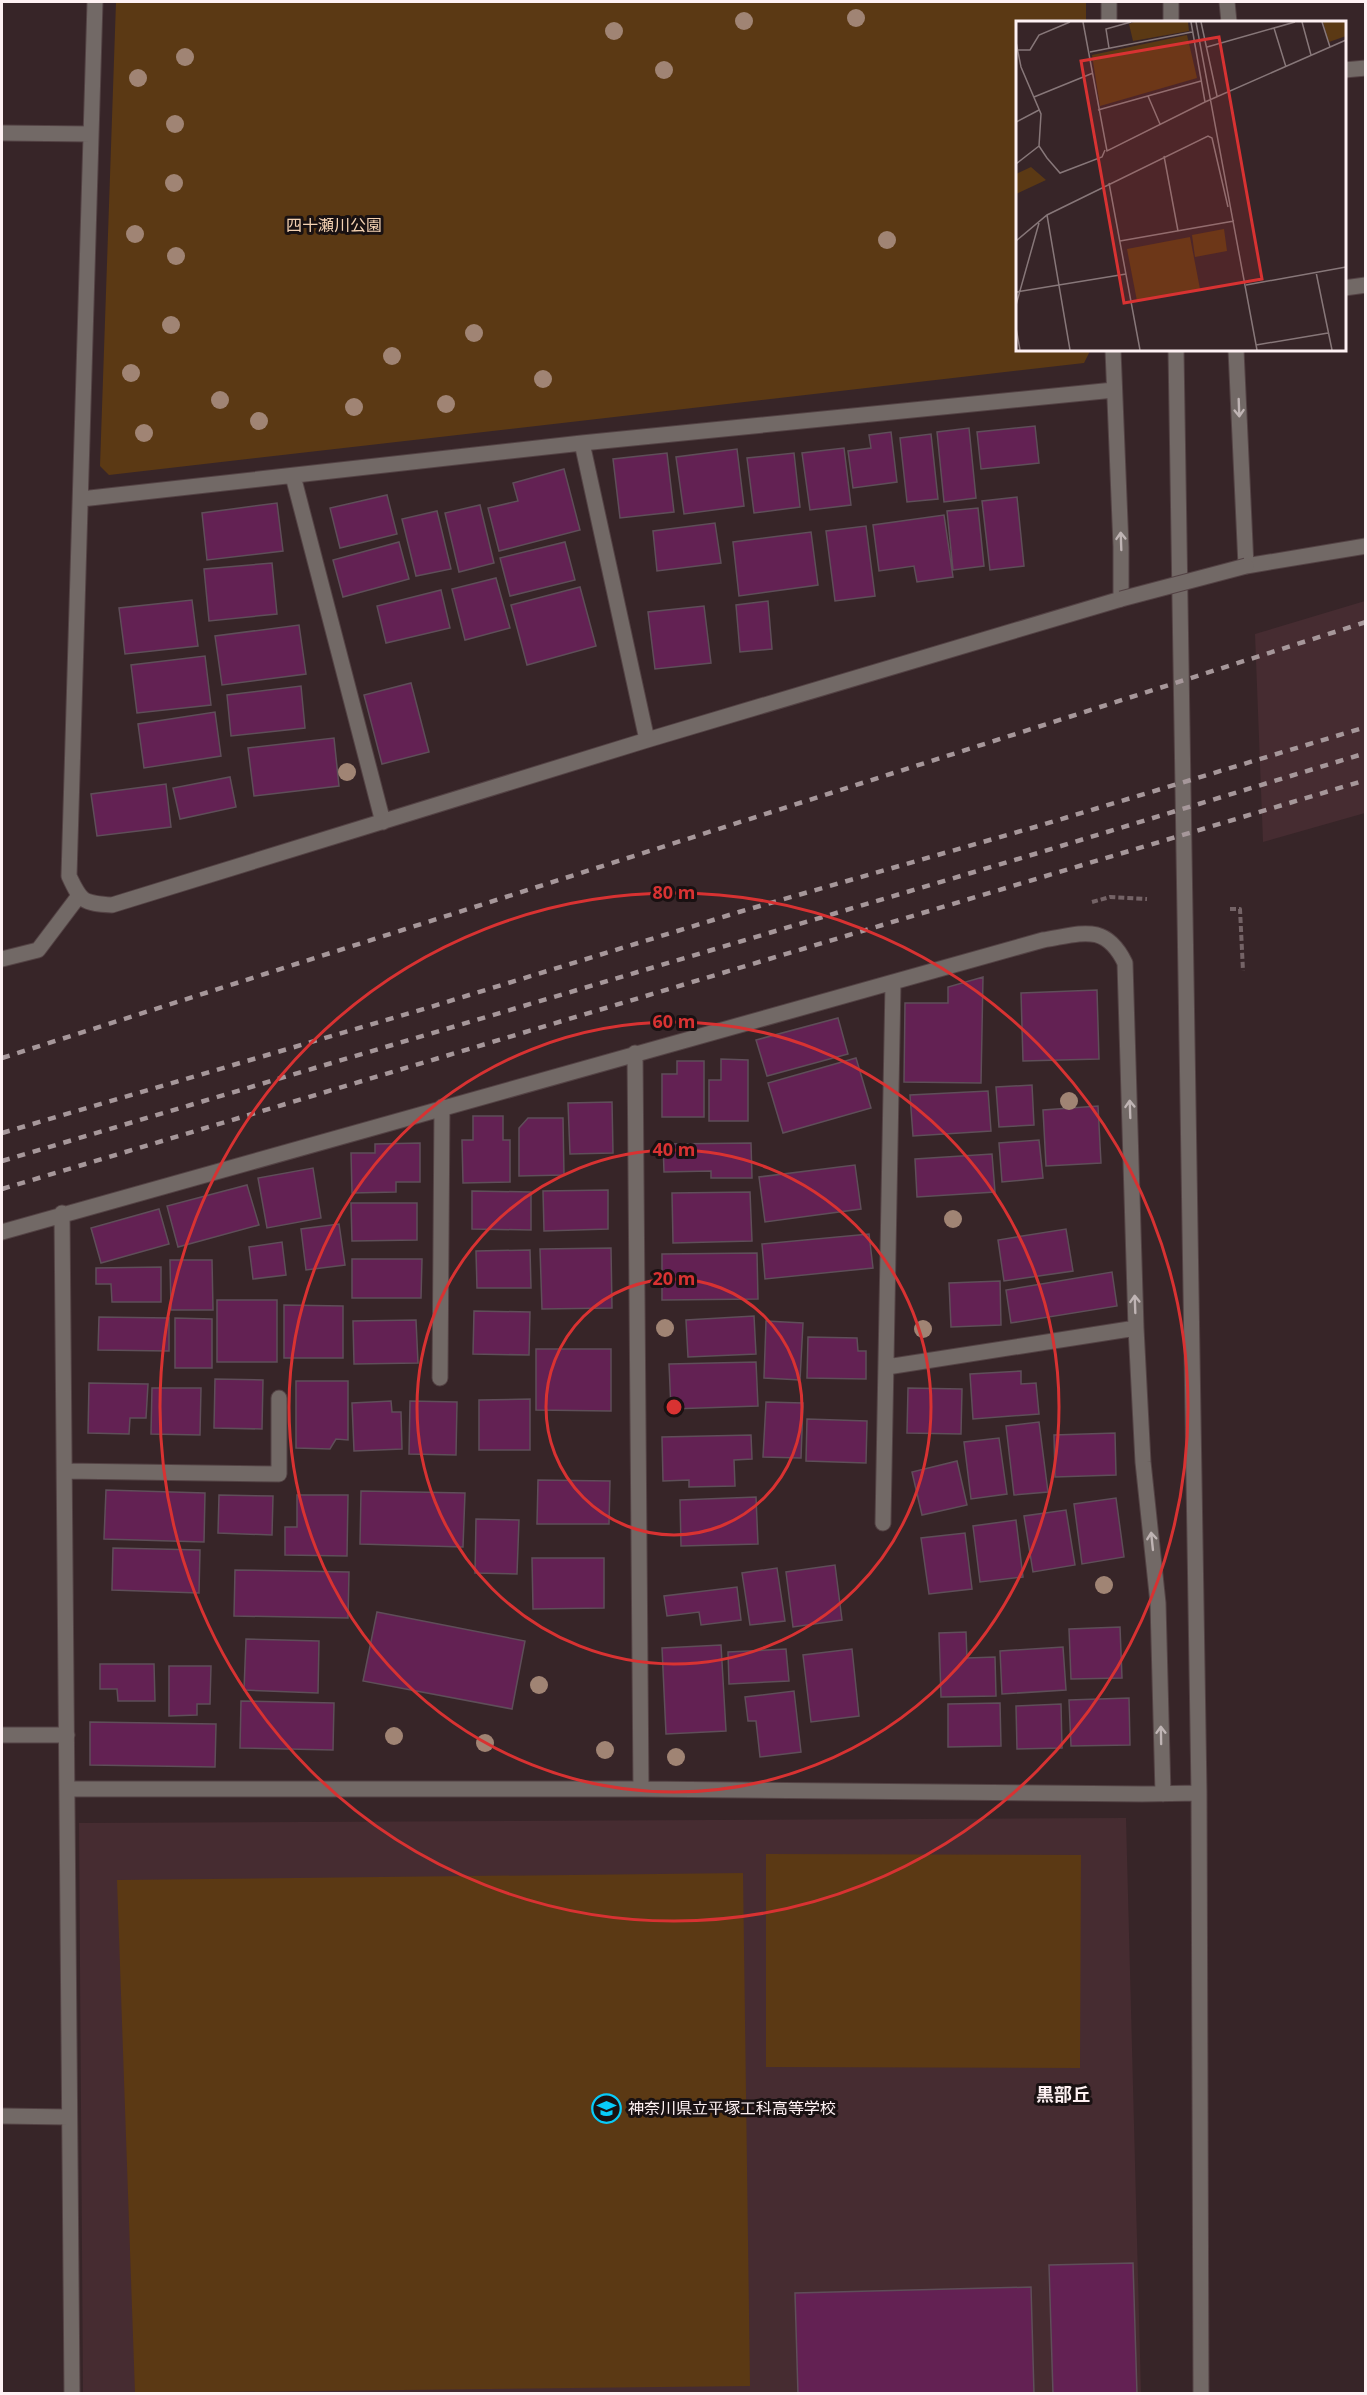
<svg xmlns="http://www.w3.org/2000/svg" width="1367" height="2395" font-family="'Noto Sans','Noto Sans JP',sans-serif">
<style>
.built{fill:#462c31}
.green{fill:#5b3914}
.building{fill:#632153;stroke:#5f4e59;stroke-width:1.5}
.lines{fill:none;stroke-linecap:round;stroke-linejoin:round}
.minor-casing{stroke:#534244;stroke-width:17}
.path{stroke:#746366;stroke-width:4;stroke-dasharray:6 3;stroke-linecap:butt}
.minor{stroke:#726966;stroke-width:15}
.rail{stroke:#a6979a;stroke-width:4.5;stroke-dasharray:8 8;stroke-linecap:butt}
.minor-bridge-casing{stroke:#534244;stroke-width:17;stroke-linecap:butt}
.minor-bridge{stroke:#726966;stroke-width:15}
.tree{fill:#a08474}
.oneway{stroke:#bfb4b4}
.ring{fill:none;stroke:#d83232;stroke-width:3}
.labels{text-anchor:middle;stroke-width:6;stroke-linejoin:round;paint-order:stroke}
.park-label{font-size:16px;fill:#f5d2b2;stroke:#191112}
.poi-label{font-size:16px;fill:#fef1f3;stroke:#191112;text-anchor:start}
.neighbourhood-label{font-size:18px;font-weight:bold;fill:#fef1f3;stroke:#191112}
.inset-road{fill:none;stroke:#877779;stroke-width:1.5}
.view{fill:#d83232;fill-opacity:0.15;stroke:#d83232;stroke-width:3}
.inset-edge{fill:none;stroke:#fef1f3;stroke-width:3}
.centre{fill:#d83232;stroke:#191112;stroke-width:3}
.ring-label{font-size:18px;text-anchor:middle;font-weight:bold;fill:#d83232;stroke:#191112;stroke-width:6;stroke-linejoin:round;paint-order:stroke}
</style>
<rect width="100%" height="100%" fill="#372528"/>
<path class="built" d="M1365 601V813L1263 842 1255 634Z
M1126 1818 1141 2393H83L79 1823Z"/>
<path class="green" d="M116 2H1086V22H1018V350L1090 351 1084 363 109 475 100 466Z
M766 1854 1081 1855 1080 2068 766 2067Z
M743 1873 750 2386 135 2393 117 1880Z"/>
<path class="building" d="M1035 426 1039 463 981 469 977 432Z
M969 428 976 498 944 502 937 432Z
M891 432 897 482 853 488 848 451 871 448 869 435Z
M931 434 938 499 907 502 900 438Z
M844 448 851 505 810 510 802 453Z
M737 449 744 506 684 514 676 457Z
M667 453 674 512 620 518 613 459Z
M794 453 800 507 754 513 747 458Z
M564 469 580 530 499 551 488 508 518 501 513 483Z
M387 495 397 534 340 548 330 508Z
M1017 497 1024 566 990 570 982 501Z
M277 503 283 551 207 560 202 513Z
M480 505 494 563 459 572 445 513Z
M978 508 984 566 953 570 947 511Z
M437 511 451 569 416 576 402 519Z
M944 515 953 577 917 582 914 566 879 571 873 525Z
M715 523 721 563 657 571 653 531Z
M866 526 875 596 835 601 826 531Z
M811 532 818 585 739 596 733 542Z
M399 542 409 579 343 597 333 560Z
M565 542 575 580 510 596 500 558Z
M272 563 277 614 209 621 204 569Z
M496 578 510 628 465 640 452 589Z
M580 587 596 646 527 665 511 605Z
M441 590 450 628 386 643 377 606Z
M192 600 198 646 125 654 119 608Z
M768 601 772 649 740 652 736 605Z
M704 606 711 663 655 669 648 612Z
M299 625 306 674 222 685 215 636Z
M205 656 211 705 137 713 131 665Z
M411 683 429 752 382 764 364 695Z
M301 686 305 728 231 736 227 695Z
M215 712 221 756 144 768 138 724Z
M334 738 339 786 254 796 248 748Z
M230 777 236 807 180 819 173 788Z
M166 784 171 827 97 836 91 794Z
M983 977 981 1083 904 1082 905 1003H948V987Z
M1097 990 1099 1059 1023 1061 1021 993Z
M838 1018 848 1054 767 1076 756 1040Z
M856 1058 871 1108 783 1133 768 1083Z
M721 1059 748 1060V1121H709V1080H721Z
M677 1061H704V1117H662V1074H677Z
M1032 1085 1034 1125 999 1127 996 1087Z
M988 1091 991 1131 913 1136 910 1095Z
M612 1102 613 1153 570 1154 568 1103Z
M1098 1106 1101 1163 1046 1166 1043 1110Z
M473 1116H503V1140H510V1182L463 1183 462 1140H473Z
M528 1118H563L564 1175 519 1176V1128Z
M1039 1140 1043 1178 1002 1182 999 1143Z
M420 1143V1182H396V1192L352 1193 351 1153H375V1144Z
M751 1143 752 1178H711V1171L664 1172 663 1144Z
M992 1154 995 1192 917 1197 915 1159Z
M855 1165 861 1209 765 1222 759 1177Z
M313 1168 321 1218 267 1228 258 1178Z
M247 1185 259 1225 178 1247 167 1206Z
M608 1190V1229L544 1231 543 1191Z
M472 1191 531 1192V1230L472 1229Z
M750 1192 752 1241 673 1243 672 1193Z
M351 1203H417V1240L352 1241Z
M159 1209 169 1244 101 1263 91 1228Z
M339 1224 345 1265 306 1270 301 1229Z
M1066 1229 1073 1271 1004 1281 998 1240Z
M869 1234 873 1268 765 1279 762 1244Z
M282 1242 286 1275 253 1279 249 1247Z
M611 1248 612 1308 542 1309 540 1249Z
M530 1250 531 1288H477L476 1251Z
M757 1253 758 1299 662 1300V1254Z
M352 1259H422L421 1298H352Z
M170 1260H212L213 1310H171Z
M161 1267V1302H112L111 1284H96V1268Z
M1112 1272 1117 1306 1011 1323 1006 1290Z
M1000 1281 1001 1325 951 1327 949 1283Z
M217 1300H277V1362H217Z
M284 1305 343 1306V1358H284Z
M474 1311 530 1312 529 1355 473 1354Z
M754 1316 756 1354 688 1357 686 1320Z
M99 1317 169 1318V1351L98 1350Z
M175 1318 212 1319V1368H175Z
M416 1320 418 1363 354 1364 353 1321Z
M766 1321 803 1323 800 1380 764 1378Z
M808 1337 857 1338 858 1351H866V1379L807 1378Z
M536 1349H611V1411L536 1410Z
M756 1362 758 1406 671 1409 669 1364Z
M1021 1371V1384L1036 1383 1039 1414 973 1419 970 1374Z
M215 1379 263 1380 262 1429 214 1428Z
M296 1381H348V1440L336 1439 330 1449 296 1448Z
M89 1383 148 1384 146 1418H130L129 1434 88 1433Z
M152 1388H201L200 1435 151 1434Z
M908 1388 962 1389 961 1434 907 1433Z
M530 1399V1450H479V1400Z
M391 1401 392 1412H401L402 1449 354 1451 352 1403Z
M410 1401 457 1402 456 1455 409 1454Z
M766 1402 803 1403 801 1458 763 1457Z
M807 1419 867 1421 866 1463 806 1461Z
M1039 1422 1048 1492 1014 1495 1006 1426Z
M1115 1433 1116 1475 1055 1477 1054 1435Z
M751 1435 752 1459 734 1460 735 1486 689 1487V1480L663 1481 662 1437Z
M999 1438 1007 1494 971 1499 964 1442Z
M957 1461 967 1505 922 1515 912 1472Z
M538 1480 610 1481 609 1524H537Z
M106 1490 205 1493 204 1542 104 1539Z
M361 1491 465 1493 463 1547 360 1544Z
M219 1495 273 1496 272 1535 218 1533Z
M297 1495H348L347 1556 285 1555V1527H297Z
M756 1497 758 1544 681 1546 680 1500Z
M1116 1498 1124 1557 1082 1564 1074 1504Z
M1066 1510 1075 1565 1033 1572 1024 1516Z
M476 1519 519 1520 517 1574 475 1573Z
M1016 1520 1023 1577 980 1582 973 1526Z
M965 1533 972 1589 929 1594 921 1538Z
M113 1548 200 1550 199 1593 112 1590Z
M532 1558H604V1608L533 1609Z
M835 1565 842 1620 793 1627 786 1572Z
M777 1568 785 1621 750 1625 742 1573Z
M235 1570 349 1572 348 1618 234 1616Z
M737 1587 741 1620 701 1625 699 1612 667 1616 664 1596Z
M377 1612 525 1641 512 1709 363 1681Z
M1120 1627 1122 1678 1071 1679 1069 1629Z
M966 1632 967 1658 995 1657 996 1696 941 1697 939 1633Z
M246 1639 319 1641 318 1693 244 1690Z
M721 1645 726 1731 666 1734 662 1648Z
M1063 1647 1066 1690 1002 1694 1000 1651Z
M786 1649 789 1681 729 1684 728 1652Z
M852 1649 859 1716 811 1722 803 1655Z
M100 1664H154L155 1701H118L117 1689H100Z
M169 1666H211L210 1704H197V1715L169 1716Z
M794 1691 801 1752 760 1757 756 1721H748L745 1697Z
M1129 1698 1130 1745 1071 1746 1069 1700Z
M241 1701 334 1703 333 1750 240 1748Z
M1000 1703 1001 1746 948 1747V1704Z
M1061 1704 1062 1748 1017 1749 1016 1706Z
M90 1722 216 1724 215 1767 90 1765Z
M1133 2263 1137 2394H1053L1049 2265Z
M1031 2287 1034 2394H798L795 2293Z"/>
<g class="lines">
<defs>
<path id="minor" d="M95 2 69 876C81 902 83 903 112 905L647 740 1121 599V547L1113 350
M1109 2V22
M1171 2V22
M1227 2 1229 22
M1344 70 1366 68
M2 133 91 134
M1344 288 1366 285
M1176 350 1199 1793 1201 2394
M1236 350 1246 566 1366 546
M582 443 647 740
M293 476 383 822
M81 499 582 443 1114 390
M2 959 38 950 78 897
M635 1053 641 1789
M62 1213 72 2394
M2 1232 1043 940C1081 934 1105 922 1125 963L1136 1328 1143 1462 1158 1603 1163 1794
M887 1367 1136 1328
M440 1378 442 1107
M65 1471 279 1474V1398
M883 1523 893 983
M2 1735H67
M67 1789H641L1142 1794 1199 1793
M2 2116 68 2117"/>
</defs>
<use href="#minor" class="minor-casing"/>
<path class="path" d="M1092 902 1110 897 1147 899
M1230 909H1240L1243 971"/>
<use href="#minor" class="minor"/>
<path class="rail" d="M2 1058 1366 622
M2 1133 427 1008 739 912 1035 827 1366 727
M2 1161 1038 853 1366 753
M2 1189 1366 780"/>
<defs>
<path id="minor-bridge" d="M1121 599 1246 566"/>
</defs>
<use href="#minor-bridge" class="minor-bridge-casing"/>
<use href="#minor-bridge" class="minor-bridge"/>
</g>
<g class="tree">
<circle cx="856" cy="18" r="9"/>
<circle cx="744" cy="21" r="9"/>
<circle cx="614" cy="31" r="9"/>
<circle cx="185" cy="57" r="9"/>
<circle cx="664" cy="70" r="9"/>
<circle cx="138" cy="78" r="9"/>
<circle cx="175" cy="124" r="9"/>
<circle cx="174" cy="183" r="9"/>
<circle cx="135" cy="234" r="9"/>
<circle cx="887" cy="240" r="9"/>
<circle cx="176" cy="256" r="9"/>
<circle cx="171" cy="325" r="9"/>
<circle cx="474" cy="333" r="9"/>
<circle cx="392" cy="356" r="9"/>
<circle cx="131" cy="373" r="9"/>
<circle cx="543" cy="379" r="9"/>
<circle cx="220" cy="400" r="9"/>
<circle cx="446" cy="404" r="9"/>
<circle cx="354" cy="407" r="9"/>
<circle cx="259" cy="421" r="9"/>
<circle cx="144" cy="433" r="9"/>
<circle cx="347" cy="772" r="9"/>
<circle cx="1069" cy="1101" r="9"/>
<circle cx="953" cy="1219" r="9"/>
<circle cx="665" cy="1328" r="9"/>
<circle cx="923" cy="1329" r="9"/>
<circle cx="1104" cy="1585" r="9"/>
<circle cx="539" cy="1685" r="9"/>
<circle cx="394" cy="1736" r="9"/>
<circle cx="485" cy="1743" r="9"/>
<circle cx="605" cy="1750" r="9"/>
<circle cx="676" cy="1757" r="9"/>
</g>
<defs><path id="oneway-shaft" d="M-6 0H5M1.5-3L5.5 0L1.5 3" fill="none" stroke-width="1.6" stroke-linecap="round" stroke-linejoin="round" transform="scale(1.5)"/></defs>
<g class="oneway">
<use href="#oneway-shaft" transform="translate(1239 408) rotate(88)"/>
<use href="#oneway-shaft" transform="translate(1121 541) rotate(-92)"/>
<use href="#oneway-shaft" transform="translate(1130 1109) rotate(-92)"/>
<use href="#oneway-shaft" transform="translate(1135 1304) rotate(-92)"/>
<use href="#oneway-shaft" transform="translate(1152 1541) rotate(-96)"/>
<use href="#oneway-shaft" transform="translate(1161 1735) rotate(-91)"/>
</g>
<g class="ring">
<circle cx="674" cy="1407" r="128"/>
<circle cx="674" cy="1407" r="257"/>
<circle cx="674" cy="1407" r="385"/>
<circle cx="674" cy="1407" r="514"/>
</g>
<defs>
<symbol id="school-ring" viewBox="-11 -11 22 22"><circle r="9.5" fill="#191112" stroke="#08cbfa" stroke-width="1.5"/><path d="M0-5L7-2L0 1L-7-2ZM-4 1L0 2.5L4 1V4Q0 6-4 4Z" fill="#08cbfa"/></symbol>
</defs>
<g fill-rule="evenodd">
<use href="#school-ring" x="590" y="2092" width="33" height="33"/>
</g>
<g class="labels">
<g class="park-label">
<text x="334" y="231">四十瀬川公園</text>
</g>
<g class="poi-label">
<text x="628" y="2114">神奈川県立平塚工科高等学校</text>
</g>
<g class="neighbourhood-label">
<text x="1063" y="2101">黒部丘</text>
</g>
</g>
<g transform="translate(1016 21)">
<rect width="330" height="330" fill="#372528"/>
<path d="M118 1H172L173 10 117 20 113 3ZM307 1H330V15L313 21ZM171 14 181 57 84 85 76 34ZM15 146 30 159 0 173V153ZM208 208 211 230 179 236 176 214ZM174 216 184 268 121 280 111 228Z" fill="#5b3914"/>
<path class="inset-road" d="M67 1 91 130 189 81 330 19M175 1 189 81M180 1 241 329M185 1 201 75M286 1 295 34M306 1 314 26M258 7 270 46M0 21 5 46 25 93 23 125 31 137 44 152 86 136 89 129M191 26 279 1M93 27 90 8 115 1M1 29H14L23 14 54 1M74 31 176 11M132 75 144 103M18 76 77 52M82 89 185 60M0 101 23 89M148 135 162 210M0 143 23 125M93 162 124 329M31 194 54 329M0 220 31 194 192 115 196 117 212 186M104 220 218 200M300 251 316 329M230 264 330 246M0 271 110 253M0 284 23 202M0 307 4 329M240 324 312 312"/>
<path class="view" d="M203 16 246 258 108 282 65 40Z"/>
<rect width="330" height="330" class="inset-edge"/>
</g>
<circle cx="674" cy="1407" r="9" class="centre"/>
<g class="ring-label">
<text x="674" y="899">80 m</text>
<text x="674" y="1028">60 m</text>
<text x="674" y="1156">40 m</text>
<text x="674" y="1285">20 m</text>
</g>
<rect width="1367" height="2395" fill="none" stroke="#fef1f3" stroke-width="6"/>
</svg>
